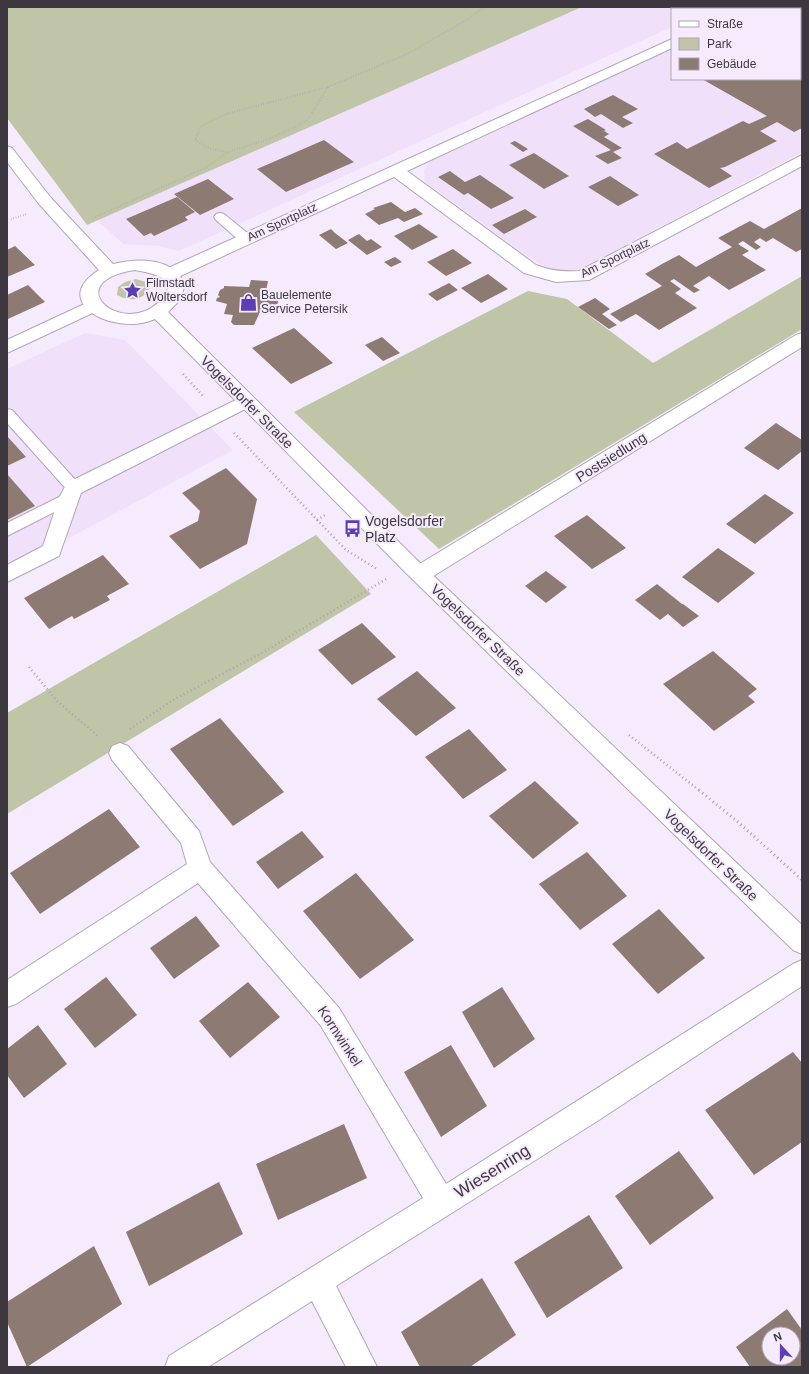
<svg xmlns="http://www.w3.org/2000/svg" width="809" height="1374" font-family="Arial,sans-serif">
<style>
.built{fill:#f0e0f9}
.green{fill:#c0c5a8}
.building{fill:#8d7a72;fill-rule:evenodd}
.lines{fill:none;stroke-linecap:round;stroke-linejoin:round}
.service-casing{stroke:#b1a6b7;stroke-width:2}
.minor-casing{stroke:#b1a6b7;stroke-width:2}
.tertiary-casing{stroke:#b1a6b7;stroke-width:2}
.path-far2{stroke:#aba2b0;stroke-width:2;stroke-dasharray:0.5 2;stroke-linecap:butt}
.path-far1{stroke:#aba2b0;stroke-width:2.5;stroke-dasharray:1 3;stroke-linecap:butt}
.path{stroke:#aba2b0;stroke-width:3;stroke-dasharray:1 3.5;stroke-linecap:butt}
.service{fill:#fff;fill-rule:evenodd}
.minor{fill:#fff;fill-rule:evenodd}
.tertiary{fill:#fff;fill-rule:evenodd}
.labels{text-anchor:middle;stroke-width:4;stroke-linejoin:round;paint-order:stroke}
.far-street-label{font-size:12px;fill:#3d383f;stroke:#f6ebfd}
.far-poi-label{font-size:12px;fill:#3d383f;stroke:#f6ebfd;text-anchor:start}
.street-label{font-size:14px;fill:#3d383f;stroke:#f6ebfd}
.poi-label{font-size:14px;fill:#3d383f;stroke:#f6ebfd;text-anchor:start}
.near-street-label{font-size:17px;fill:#3d383f;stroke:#f6ebfd}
</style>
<rect width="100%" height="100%" fill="#f6ebfd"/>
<path class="built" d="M582 7H802V23L800 24V9H718L715 7 711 9H672V27L179 251 158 246 123 244 97 220Z
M672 48V79H800V66L802 67V152L581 269 566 272 547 268 527 256 425 182 424 170 429 162Z
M85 333 125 340 233 450 71 537 36 549 7 564V369Z"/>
<path class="green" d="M7 7H582L87 225 7 118Z
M802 276V329L439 549 294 412 528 291 567 299 653 363Z
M136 279 146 282 150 288C143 301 129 302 117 295L118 287 125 282Z
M316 535 371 594 7 814V713Z"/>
<path class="building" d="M800 78 802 79V128L794 132 777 122 760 131 777 141 725 167 720 168 732 176 709 188 654 154 677 142 687 149 743 121 749 124 767 116 702 79Z
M613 95 638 109 622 117 633 123 623 128 601 114 595 117 584 109Z
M588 119 606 130 604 131 609 134 604 137 622 148 613 152 622 158 608 164 595 156 611 150 573 126Z
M324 140 354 162 286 192 257 169Z
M515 141 528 149 523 152 510 143Z
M534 153 569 176 544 189 509 165Z
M450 171 465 182 480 175 514 198 491 209 468 193 464 195 438 177Z
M610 176 639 195 618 206 588 187Z
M208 179 234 199 200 215 174 194Z
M177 197 195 212 185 217 188 220 154 236 151 233 144 236 126 219Z
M391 202 405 212 415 208 423 214 404 222 398 218 379 225 365 214 375 209 373 208Z
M802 208V249L796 252 773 238 766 242 760 238 754 242 761 247 756 250 743 241 738 244 749 251 742 255 766 270 729 290 709 276 693 286 700 290 694 293 674 279 670 281 681 289 675 293 697 308 659 330 636 314 621 322 610 314 662 286 645 274 662 264 679 255 696 267 732 247 718 238 750 221 764 229Z
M525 209 537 217 504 234 492 225Z
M419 224 438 237 412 250 394 236Z
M331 229 335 233 348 243 336 249 319 235Z
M359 234 367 241 371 239 382 247 367 255 348 240Z
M15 246 35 265 7 277V250Z
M453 249 472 263 446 276 427 262Z
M395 257 402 262 391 267 384 262Z
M488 274 508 289 481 303 461 288Z
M251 280 268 281 266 291 280 292 277 306 274 313 260 312 254 325H234L231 322 233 315 224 314 227 304 216 301 217 298 220 297 218 295 220 290 224 288V286L249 287Z
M449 283 458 290 437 301 428 294Z
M28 285 45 302 8 319 7 295Z
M595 298 610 309 602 314 617 325 609 329 578 307Z
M294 328 333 363 291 384 252 348Z
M382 337 400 353 383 361 365 345Z
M776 423 802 440V451L778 470 744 448Z
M7 436 26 457 7 466Z
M226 468 257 499 247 544 200 569 169 536 198 521 200 511 182 493Z
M7 474 35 506 7 520Z
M765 494 794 513 755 544 726 524Z
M587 515 626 548 592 569 554 536Z
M718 548 755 573 718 603 682 577Z
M103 555 129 584 107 596 110 600 74 619 72 616 49 629 24 598Z
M546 571 567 587 546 603 525 586Z
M657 584 682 604H683L699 616 683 627 668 614 660 620 635 600Z
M362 623 396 657 352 685 318 650Z
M713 651 757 689 748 696 755 702 714 731 663 684Z
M417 671 456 708 416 736 377 699Z
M220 718 284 792 233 826 170 749Z
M469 729 507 770 463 799 425 757Z
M535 781 579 823 533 859 489 816Z
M109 809 140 847 40 914 10 873Z
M302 831 324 857 278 889 256 862Z
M587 852 627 896 580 930 539 884Z
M356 873 414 940 360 979 303 911Z
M659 909 705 958 658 994 612 944Z
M196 916 220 946 174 979 150 948Z
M106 977 137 1015 95 1048 64 1009Z
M248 982 280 1017 230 1058 199 1021Z
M502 987 535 1039 494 1068 462 1012Z
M38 1025 67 1064 24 1098 7 1075V1049Z
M451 1045 487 1106 441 1137 404 1072Z
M793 1052 802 1063V1142L754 1175 705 1110Z
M344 1124 367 1178 278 1220 256 1164Z
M679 1151 714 1198 650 1245 615 1196Z
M219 1182 243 1234 149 1286 126 1232Z
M589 1215 623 1268 547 1318 514 1262Z
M94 1246 122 1304 27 1367 7 1322V1302Z
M482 1278 516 1335 470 1367H420L401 1332Z
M787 1309 802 1330V1367H750L736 1347ZM769 1334H793V1358H769Z"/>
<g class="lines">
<defs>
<path id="service" d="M220 213 224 214 251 236 252 239 251 242H241L216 220 214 217 216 214Z
M7 409 12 410 79 484 82 488 79 492 74 493 69 492 7 423Z
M69 492 74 494 77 498 74 502 7 536V523Z"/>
<path id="minor" d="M672 39V48L407 171 536 265C551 271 564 272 579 271L802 155V166L589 280 556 282 524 273 394 177 176 278 170 279 164 278 162 274 164 270Z
M800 57H802V66H800Z
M93 300 99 302 102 306 99 310 7 353V340Z
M802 333V347L427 580 420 582 413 580 410 574 413 568 796 335Z
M246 395 253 397 255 401 253 405 81 493 59 556 7 582V565L43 546 59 498 67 483Z
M120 743 128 746 199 831 210 862 339 1008 446 1184 793 964 802 960V986L599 1120 336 1286 377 1367H346L312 1301 208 1367H165L169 1356 423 1198 321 1026 198 883 16 1004 7 1007V980L187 864 181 843 112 760 109 753 112 746Z"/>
<path id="tertiary" d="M7 146 12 148 51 198 113 264C133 259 161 257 178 273 181 276 183 283 184 287L181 299 168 312 419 562 802 925V954L793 950 405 572 155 319C116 337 47 303 99 270L39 204 7 162ZM135 270C152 273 182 279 160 301 122 339 57 282 135 270Z"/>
</defs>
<use href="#service" class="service-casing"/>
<use href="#minor" class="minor-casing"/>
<use href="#tertiary" class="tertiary-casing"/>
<path class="path-far2" d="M736 9 738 7
M328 87 307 121 269 139 228 152 210 149 195 140 201 126 226 114Z
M328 87 407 54 463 22 485 7
M93 218 205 168 228 152
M11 219 27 214"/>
<path class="path-far1" d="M183 374 204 397
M234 433 346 550 377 569
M317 520 325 515
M29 667 57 701 99 737
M130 729 173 700 260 654 388 578
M629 735 700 791"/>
<path class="path" d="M699 790 738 822 802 880"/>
<use href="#service" class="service"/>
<use href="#minor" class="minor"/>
<use href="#tertiary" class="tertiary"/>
</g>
<defs>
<symbol id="sight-bare" viewBox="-9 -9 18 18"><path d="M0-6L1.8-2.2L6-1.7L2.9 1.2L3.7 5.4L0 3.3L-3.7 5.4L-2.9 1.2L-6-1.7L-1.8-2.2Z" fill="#5d3eb7" stroke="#f6ebfd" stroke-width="2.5" paint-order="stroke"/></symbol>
<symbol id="shop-bare" viewBox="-9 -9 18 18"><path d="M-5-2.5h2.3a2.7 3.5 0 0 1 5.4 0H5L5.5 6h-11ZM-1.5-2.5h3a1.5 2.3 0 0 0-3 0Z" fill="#5d3eb7" stroke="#f6ebfd" stroke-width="2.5" paint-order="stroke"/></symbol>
<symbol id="bus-bare" viewBox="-9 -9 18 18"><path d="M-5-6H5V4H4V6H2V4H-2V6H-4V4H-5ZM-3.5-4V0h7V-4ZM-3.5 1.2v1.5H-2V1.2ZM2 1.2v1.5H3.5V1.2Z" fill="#5d3eb7" stroke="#f6ebfd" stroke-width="2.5" paint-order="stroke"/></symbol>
</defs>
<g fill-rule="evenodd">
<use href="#sight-bare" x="120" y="278" width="25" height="25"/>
<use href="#shop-bare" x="236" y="290" width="25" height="25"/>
<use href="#bus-bare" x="340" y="516" width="25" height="25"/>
</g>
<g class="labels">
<g class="far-street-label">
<text transform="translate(282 222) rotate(-25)" y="4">Am Sportplatz</text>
<text transform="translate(615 258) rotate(-26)" y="4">Am Sportplatz</text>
</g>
<g class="far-poi-label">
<text x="146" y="287">Filmstadt<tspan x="146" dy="14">Woltersdorf</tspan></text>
<text x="261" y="299">Bauelemente<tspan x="261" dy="14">Service Petersik</tspan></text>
</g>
<g class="street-label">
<text transform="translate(247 402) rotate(45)" y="5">Vogelsdorfer Straße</text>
<text transform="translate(611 457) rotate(-32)" y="5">Postsiedlung</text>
<text transform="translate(478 630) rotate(44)" y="5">Vogelsdorfer Straße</text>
<text transform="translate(711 855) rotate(44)" y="5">Vogelsdorfer Straße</text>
<text transform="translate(340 1036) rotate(57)" y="5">Kornwinkel</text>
</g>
<g class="poi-label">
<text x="365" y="526">Vogelsdorfer<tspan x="365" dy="16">Platz</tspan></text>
</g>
<g class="near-street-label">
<text transform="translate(492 1171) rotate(-32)" y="6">Wiesenring</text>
</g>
</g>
<rect width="809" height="1374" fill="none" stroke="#3d383f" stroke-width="16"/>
<rect x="671" y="8" width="130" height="72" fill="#f6ebfd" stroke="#aca3b1"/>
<rect x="679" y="21" width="20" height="6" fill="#ffffff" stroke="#aca3b1"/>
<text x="707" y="28" font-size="12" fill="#3d383f">Straße</text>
<rect x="679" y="38" width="20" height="12" fill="#c0c5a8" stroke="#aca3b1"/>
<text x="707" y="48" font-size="12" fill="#3d383f">Park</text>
<rect x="679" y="58" width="20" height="12" fill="#8d7a72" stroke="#aca3b1"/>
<text x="707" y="68" font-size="12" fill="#3d383f">Gebäude</text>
<g transform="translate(781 1346) rotate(339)"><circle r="19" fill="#f6ebfd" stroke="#aca3b1"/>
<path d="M0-3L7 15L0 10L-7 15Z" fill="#5d3eb7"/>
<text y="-6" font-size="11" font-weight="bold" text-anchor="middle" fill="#3d383f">N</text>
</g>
</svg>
